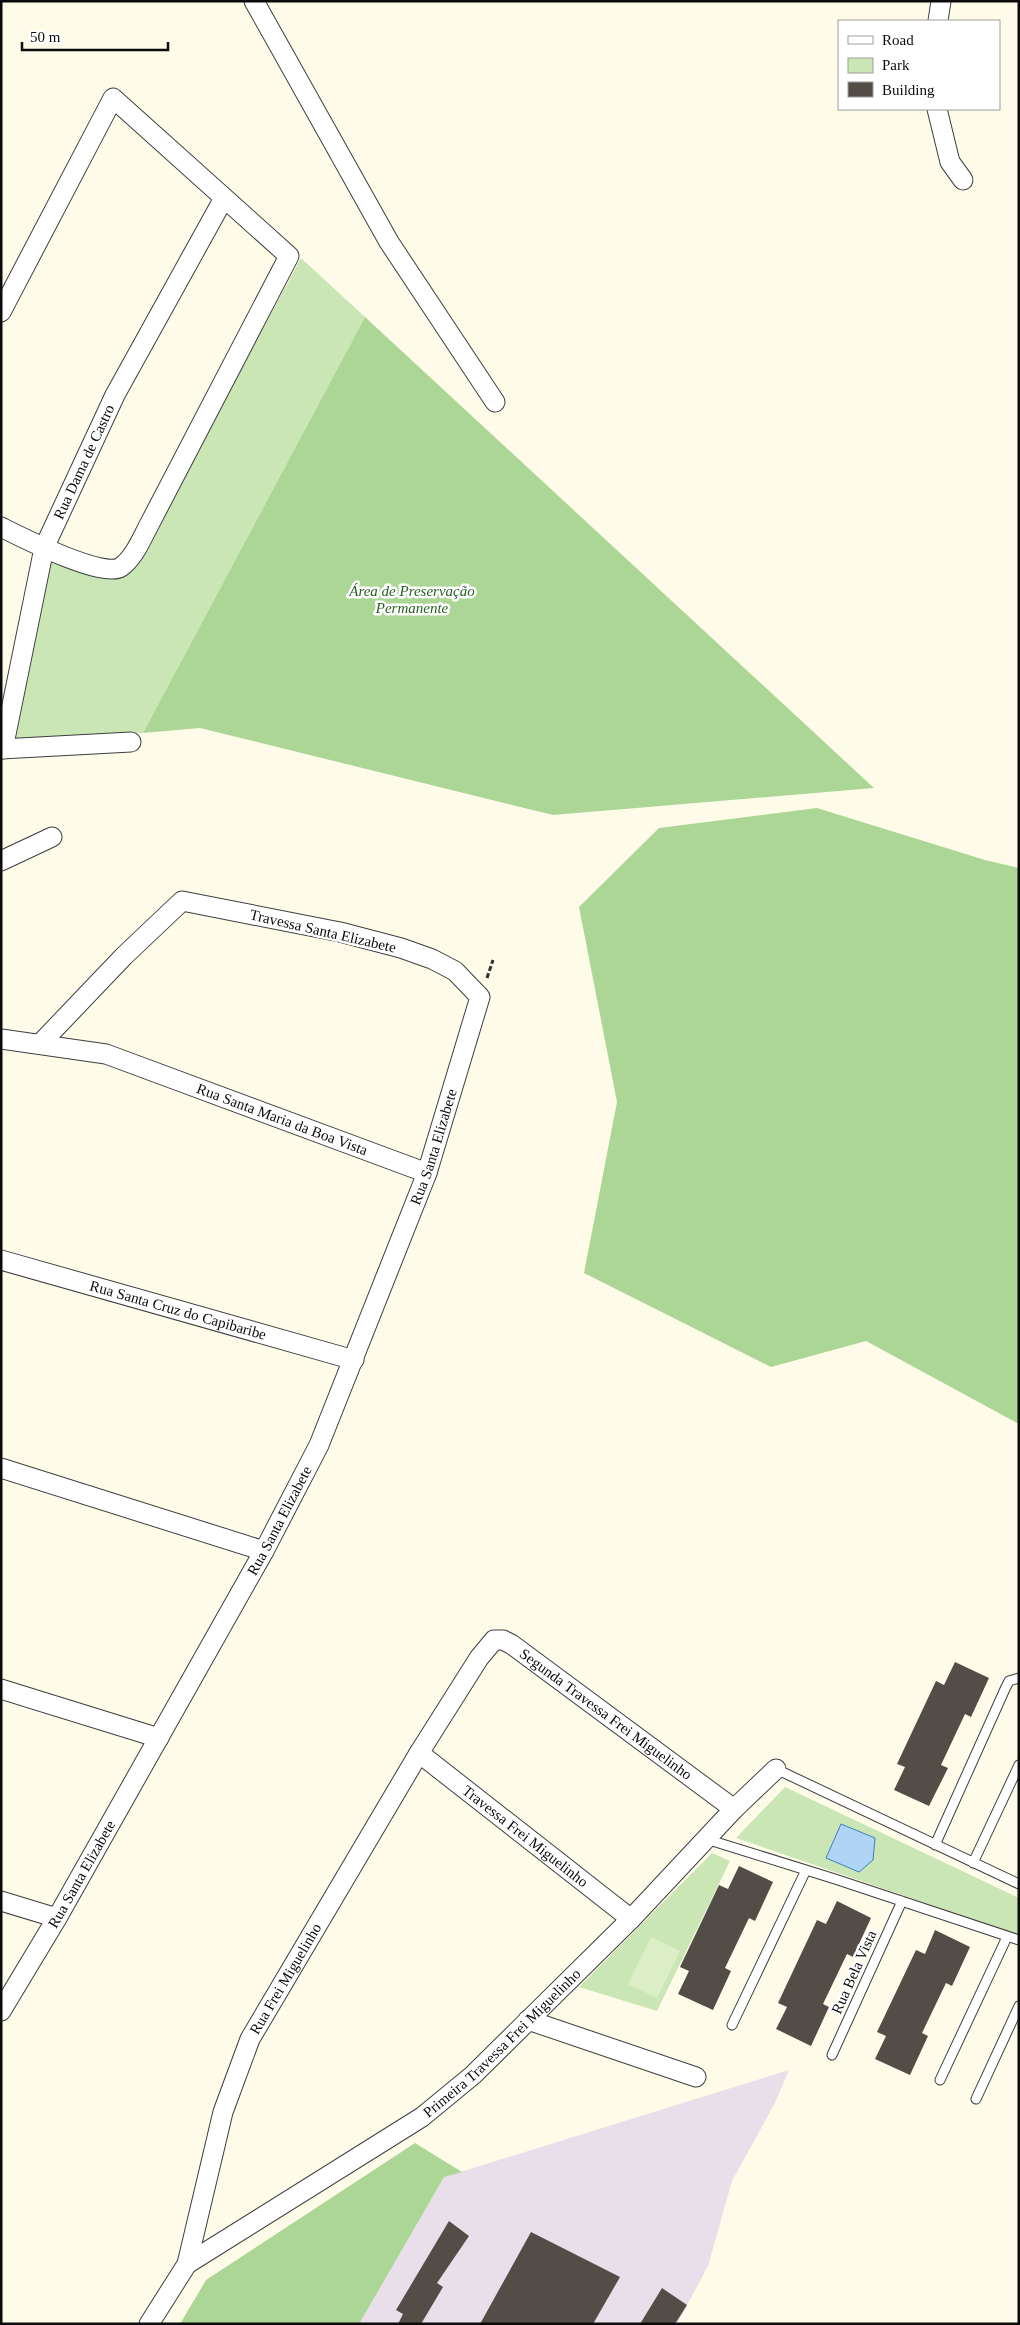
<svg xmlns="http://www.w3.org/2000/svg" width="1020" height="2325" font-family="'Times New Roman',serif">
<style>
.industrial{fill:#e9dfea}
.green{fill:#cae6b5}
.forest{fill:#acd695}
.pitch{fill:#dceec6}
.water{fill:#b0d4f3;stroke:#3a81c7}
.building{fill:#534d47}
.lines{fill:none;stroke-linecap:round;stroke-linejoin:round}
.service-casing{stroke:#3e3e3e;stroke-width:11}
.minor-casing{stroke:#3e3e3e;stroke-width:21}
.path{stroke:#2d2d2d;stroke-width:3;stroke-dasharray:5 2.5;stroke-linecap:butt}
.service{stroke:#fff;stroke-width:9}
.minor{stroke:#fff;stroke-width:19}
.labels{text-anchor:middle;stroke-width:5;stroke-linejoin:round;paint-order:stroke}
.street-label{font-size:15px;fill:#0b0b0b;stroke:#fff}
.park-label{font-size:15px;font-style:italic;fill:#265f1f;stroke:#fff}
</style>
<rect width="100%" height="100%" fill="#fefce9"/>
<path class="industrial" d="M789 2070 775 2103 732 2181 708 2266 677 2324H357L444 2177Z"/>
<path class="green" d="M301 258 365 317 143 733 15 742 50 557 120 577 129 574 136 566Z
M785 1787 1019 1898V1935L736 1838Z
M712 1853 730 1861 657 2011 579 1987Z"/>
<path class="forest" d="M365 317 874 788 553 815 200 728 143 733Z
M817 808 985 860 1019 868V1424L866 1341 771 1367 584 1273 617 1102 579 907 659 828Z
M415 2143 462 2172 444 2177 359 2324H180L206 2280Z"/>
<path class="pitch" d="M651 1937 680 1951 657 1998 628 1984Z"/>
<path class="water" d="M841 1824 875 1838 873 1860 859 1872 826 1858Z"/>
<path class="building" d="M955 1662 989 1678 971 1717 965 1714 941 1765 948 1768 929 1806 894 1790 905 1767 897 1764 936 1681 944 1685Z
M739 1866 773 1882 755 1921 749 1918 725 1968 731 1971 713 2010 678 1994 689 1971 680 1967 719 1885 728 1889Z
M837 1901 871 1918 853 1957 847 1954 823 2004 829 2007 811 2046 776 2029 787 2007 778 2003 817 1920 826 1924Z
M935 1930 970 1947 952 1986 946 1983 922 2033 928 2036 910 2075 875 2059 886 2036 877 2032 916 1950 925 1954Z
M449 2221 469 2236 437 2283 443 2287 421 2324H398L403 2314 396 2310Z
M531 2232 620 2277 593 2324H480Z
M662 2288 687 2305 675 2324H640Z"/>
<g class="lines">
<defs>
<path id="service" d="M776 1769 1019 1884
M706 1839 835 1879 1019 1940
M935 1845 1005 1689 1009 1681 1019 1678
M973 1863 1019 1765
M732 2025 806 1870
M832 2055 902 1901
M940 2080 1007 1937
M976 2099 1019 2006"/>
<g id="minor">
<path d="M254 1 389 242 495 402"/>
<path d="M938 21 941 1"/>
<path d="M937 109 950 162 963 180"/>
<path d="M1 312 113 98 289 256 149 525C142 538 134 558 121 567 103 579 21 537 1 527"/>
<path d="M1 749 131 742"/>
<path id="s1" d="M3 749 44 548 115 395 224 198"/>
<path d="M1 861 52 837"/>
<path id="s2" d="M1 1039 106 1054 427 1173"/>
<path id="s3" d="M1 1260 354 1360"/>
<path d="M1 1468 264 1551"/>
<path d="M1 1689 159 1738"/>
<path id="s4" d="M419 1753 631 1919"/>
<path d="M1 1901 57 1918"/>
<path id="s5" d="M1 2011 57 1918 264 1551 319 1445 427 1173 480 997 455 971 432 959 401 948 340 932 182 901 124 956 40 1044"/>
<path d="M528 2020 696 2077"/>
<path id="s6" d="M187 2264 422 2117 473 2075 631 1919 734 1809 776 1769"/>
<path id="s7" d="M149 2324 187 2264 223 2112 250 2039 419 1753 479 1658 494 1640H503L511 1644 734 1809"/>
</g>
</defs>
<use href="#service" class="service-casing"/>
<use href="#minor" class="minor-casing"/>
<path class="path" d="M487 978 493 960"/>
<use href="#service" class="service"/>
<use href="#minor" class="minor"/>
</g>
<g class="labels">
<g class="street-label">
<text dy="5" stroke="none"><textPath href="#s1" startOffset="300">Rua Dama de Castro</textPath></text>
<text transform="translate(323 931) rotate(13)" y="5">Travessa Santa Elizabete</text>
<text dy="5" stroke="none"><textPath href="#s2" startOffset="294">Rua Santa Maria da Boa Vista</textPath></text>
<text dy="5" stroke="none"><textPath href="#s5" startOffset="969">Rua Santa Elizabete</textPath></text>
<text dy="5" stroke="none"><textPath href="#s3" startOffset="184">Rua Santa Cruz do Capibaribe</textPath></text>
<text dy="5" stroke="none"><textPath href="#s5" startOffset="564">Rua Santa Elizabete</textPath></text>
<text dy="5" stroke="none"><textPath href="#s7" startOffset="909">Segunda Travessa Frei Miguelinho</textPath></text>
<text dy="5" stroke="none"><textPath href="#s4" startOffset="135">Travessa Frei Miguelinho</textPath></text>
<text dy="5" stroke="none"><textPath href="#s5" startOffset="159">Rua Santa Elizabete</textPath></text>
<text transform="translate(854 1972) rotate(-66)" y="5">Rua Bela Vista</text>
<text dy="5" stroke="none"><textPath href="#s7" startOffset="375">Rua Frei Miguelinho</textPath></text>
<text dy="5" stroke="none"><textPath href="#s6" startOffset="386">Primeira Travessa Frei Miguelinho</textPath></text>
</g>
<g class="park-label">
<text x="412" y="596">Área de Preservação<tspan x="412" dy="17">Permanente</tspan></text>
</g>
</g>
<rect width="1020" height="2325" fill="none" stroke="#0b0b0b" stroke-width="5"/>
<rect x="838" y="20" width="162" height="90" fill="#ffffff" stroke="#9d9d9d"/>
<rect x="848" y="36" width="25" height="8" fill="#ffffff" stroke="#9d9d9d"/>
<text x="882" y="45" font-size="15" fill="#0b0b0b">Road</text>
<rect x="848" y="58" width="25" height="15" fill="#cae6b5" stroke="#9d9d9d"/>
<text x="882" y="70" font-size="15" fill="#0b0b0b">Park</text>
<rect x="848" y="82" width="25" height="15" fill="#534d47" stroke="#9d9d9d"/>
<text x="882" y="95" font-size="15" fill="#0b0b0b">Building</text>
<path d="M22 42v8h146v-8" fill="none" stroke="#0b0b0b" stroke-width="2.5"/>
<text x="30" y="42" font-size="15" fill="#0b0b0b" stroke="#ffffff" stroke-width="4" paint-order="stroke">50 m</text>
</svg>
